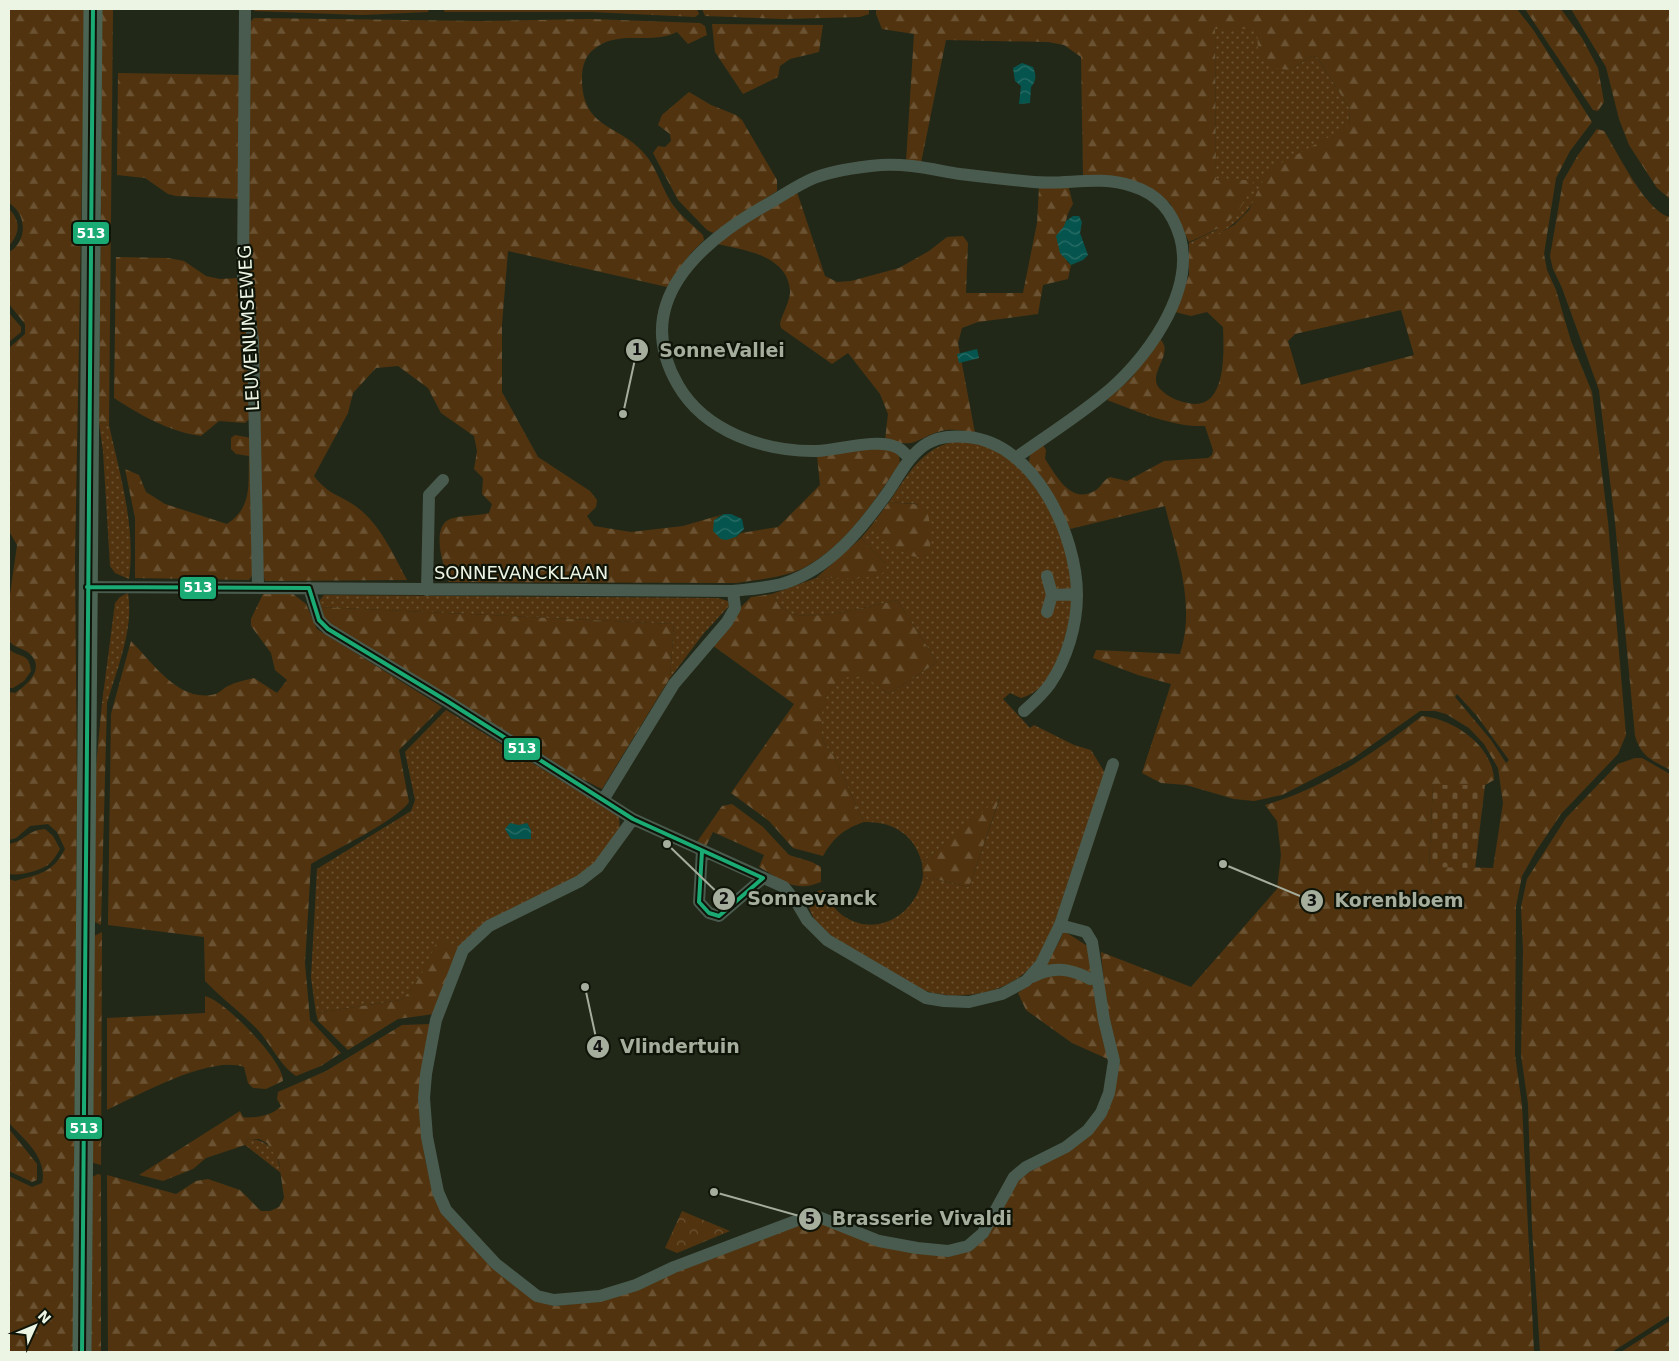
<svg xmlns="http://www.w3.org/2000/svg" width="1679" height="1361" font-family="'DejaVu Sans',sans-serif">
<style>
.grass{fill:url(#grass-dots)}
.forest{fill:url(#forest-firs);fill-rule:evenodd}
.cemetery{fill:url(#cemetery-stones)}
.park{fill:url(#park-crowns)}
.water{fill:url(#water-waves)}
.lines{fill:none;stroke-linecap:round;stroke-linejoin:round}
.street{stroke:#495b4e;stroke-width:12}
.primary{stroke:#4b6352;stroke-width:19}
.bus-1-casing{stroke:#0f1408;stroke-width:8}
.bus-1{stroke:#1aab75;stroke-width:4}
.labels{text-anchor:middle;stroke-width:4.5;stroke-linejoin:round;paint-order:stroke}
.street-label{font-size:18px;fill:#ecf4e3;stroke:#0f1408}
.leader{fill:none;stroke:#a5ad9c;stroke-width:2}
.callout-dot{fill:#a5ad9c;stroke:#0f1408;stroke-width:2}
.mark-label{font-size:15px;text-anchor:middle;font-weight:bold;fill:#111}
.callout-label{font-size:19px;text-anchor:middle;font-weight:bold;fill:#a5ad9c;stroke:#0f1408;stroke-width:4.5;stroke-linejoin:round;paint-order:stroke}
.line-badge{stroke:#0f1408;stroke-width:2}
.badge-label{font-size:14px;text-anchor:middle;font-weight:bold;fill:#fff}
</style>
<defs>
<pattern id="grass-dots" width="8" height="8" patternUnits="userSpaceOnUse" patternTransform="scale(1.25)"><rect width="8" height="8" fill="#51340f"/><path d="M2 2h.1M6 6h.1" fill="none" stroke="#6a5232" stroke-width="1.8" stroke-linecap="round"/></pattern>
<pattern id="forest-firs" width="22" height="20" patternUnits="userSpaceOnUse" patternTransform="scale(1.25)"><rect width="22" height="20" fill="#51340f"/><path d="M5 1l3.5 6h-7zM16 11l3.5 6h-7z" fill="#6a5232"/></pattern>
<pattern id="cemetery-stones" width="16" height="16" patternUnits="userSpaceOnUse" patternTransform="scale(1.25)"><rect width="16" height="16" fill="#51340f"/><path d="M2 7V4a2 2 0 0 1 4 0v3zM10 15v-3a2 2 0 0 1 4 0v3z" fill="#6a5232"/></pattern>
<pattern id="park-crowns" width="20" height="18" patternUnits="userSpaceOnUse" patternTransform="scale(1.25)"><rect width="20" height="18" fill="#51340f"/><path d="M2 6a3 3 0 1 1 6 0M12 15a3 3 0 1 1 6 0" fill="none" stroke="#6a5232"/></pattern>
<pattern id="water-waves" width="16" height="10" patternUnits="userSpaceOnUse" patternTransform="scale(1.25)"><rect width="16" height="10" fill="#05554e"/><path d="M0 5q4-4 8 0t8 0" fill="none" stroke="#2a6e67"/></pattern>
</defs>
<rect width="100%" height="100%" fill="#222818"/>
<path class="grass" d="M1215 29H1257L1290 70 1312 56 1317 57 1350 109 1349 126 1255 199C1240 225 1216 236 1189 250V243L1216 230 1254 180H1216Z
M99 423 109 425C120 475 136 527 129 579L115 573 110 566 103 451Z
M958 441C972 444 989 444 1001 453 1044 484 1072 543 1072 595 1072 616 1066 636 1059 655 1052 675 1042 692 1021 698L1010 693 1003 699 1030 728 1034 725 1074 745 1091 750 1105 773C1092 811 1079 849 1066 888 1058 911 1051 941 1036 961 1012 993 963 1002 926 991 909 987 885 968 870 959 848 945 808 929 808 899L818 891 823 890C829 900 835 911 845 917 879 938 917 913 923 876L969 887 1000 798 922 863C915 835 893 821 864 822 853 800 844 777 833 755 830 751 826 747 824 743 816 725 823 689 840 679 858 669 876 683 889 694L937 662 897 600C873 606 811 622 790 613 782 610 777 601 772 594L816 578 875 576 886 564 861 538 871 526 905 553 918 504 889 502C908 475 922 446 958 441Z
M128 593C134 629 117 669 107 703H102L115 603 120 597Z
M324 595 718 598 728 601 729 606 704 633 670 678 674 624 320 607V600Z
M446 710 619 816 620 833 594 865 577 878 459 949 439 938C429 960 420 984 401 1000L316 1013 311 978 317 869 411 811 415 800 405 752Z
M248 1139C270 1139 277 1153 281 1173L245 1145Z"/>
<path class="forest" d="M9 9H85L75 560 77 788 73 1352H9V1176L32 1187 42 1183C48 1158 24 1139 9 1123V879L15 881C39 874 53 873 65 849L57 832 48 824 30 826 16 838 9 840V692L15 693C28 684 46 668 29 653 22 648 15 648 9 641V602L17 545 9 531V348L25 334V324L9 304V252C28 241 27 214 9 203Z
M102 9H113L109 425 99 423Z
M252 9H429L428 12 362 15 255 11Z
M443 9H697L699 14 695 17 592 12H445Z
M702 9H869V14L860 17 784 19 705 16Z
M876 9H1517L1534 31 1592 122 1570 151 1556 178 1544 254 1547 270 1556 290 1571 341 1592 392 1608 522 1626 735 1618 754 1561 814 1536 851 1522 876 1516 906 1515 1055 1522 1105 1534 1352H108L107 1175 176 1194 196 1181 208 1179 240 1190 261 1211H270L279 1207 284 1198 279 1162 267 1143 259 1139H248L245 1145 206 1158 193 1169 163 1181 139 1175 240 1111 243 1117C254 1119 274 1115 281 1106L277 1099 278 1092 326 1071 402 1025 431 1024 421 1118 425 1159 434 1194 492 1266 511 1283 535 1300 554 1306 601 1301 807 1221 818 1222 842 1230 970 1251 1017 1179 1069 1150 1114 1095 1101 952 1191 987 1277 889 1281 855 1277 821 1265 805C1323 789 1375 752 1422 716 1454 719 1493 746 1494 780L1485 785H1433L1429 866 1493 868 1503 803 1498 768 1484 744 1469 728 1446 714 1435 711H1420L1352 759 1282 795 1254 801 1234 799 1186 785 1161 783 1142 773 1171 684 1138 675 1093 658 1096 650 1180 654C1196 605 1177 555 1165 506L1070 529 1052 494 1029 462 1030 454 1043 445 1046 450 1045 459C1056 475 1071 506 1096 490 1102 486 1103 480 1110 477L1127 481 1164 461 1208 458 1212 455 1213 450 1205 426C1170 427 1140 412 1107 400L1132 377 1160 339C1176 354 1144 375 1161 390 1170 398 1177 401 1188 403 1227 412 1224 352 1223 327L1207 312 1191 316 1175 312 1189 275V250L1234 225 1249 210 1261 184 1272 168 1349 126 1350 109 1317 57 1312 56 1290 70 1273 68 1258 49 1257 29H1215L1216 180H1254C1238 221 1227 225 1189 242L1170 203 1159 195 1083 175 1081 57 1064 45 1048 42 946 40 921 163 906 162 914 34 882 29 876 14ZM1401 310 1414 355 1301 385 1288 341 1295 334ZM1457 694 1477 716 1509 760 1506 763 1491 740 1455 697Z
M1525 9H1561L1582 38 1598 68 1604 102 1598 111 1593 110Z
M1571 9H1670V199L1657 188 1629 145 1619 119 1606 67Z
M254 18 481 21 591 19 700 23 705 26 707 35 688 44 677 32C650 46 618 28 593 50 585 56 582 68 582 77 581 132 623 123 648 158 658 172 663 191 673 205 681 216 693 225 703 235L704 240 691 253 667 287 508 251 502 324V392L538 457 590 491 597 500 596 507 587 516 594 526 631 532 683 526 724 514 717 517 736 537 741 533 778 527 820 485 817 455 883 448 892 450 899 456 900 463C875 500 847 544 807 566 786 578 759 579 736 583L449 582C444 568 430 527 450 519 462 515 477 516 489 513L492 504 482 494 483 478 474 469 477 451 474 436 441 413 428 388 398 366 376 368 353 393 348 413 314 476C328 494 337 494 354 505 380 523 393 554 407 580L265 581 263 575 247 276 249 23Z
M712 24 823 25 819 52 790 59 780 66 778 77 743 94 715 52Z
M118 73 241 75 239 199 176 196 168 194 145 178 117 175Z
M689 92 711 105 736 115 742 120 777 180V191L713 233 707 230 678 200 653 153 658 146 665 147 671 141 670 134 658 125 662 115Z
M1597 129 1604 131C1618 153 1646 212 1670 217V770C1652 760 1641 757 1635 736L1615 522 1599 390 1562 288 1553 269 1550 256 1563 181 1578 155Z
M1068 185 1073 204C1061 222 1065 242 1067 262L1071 265 1068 279 1043 285 1038 314 978 322 962 328 958 343 975 433C964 431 952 428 941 431 912 440 919 448 885 440L888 414 880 394 848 353 832 364 781 328 780 323C783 313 791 299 790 290 787 255 744 250 717 244L751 219 797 192 825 276 837 282 851 281 899 268 929 251 947 237 963 236 968 243 966 293H1023L1037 223 1039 187Z
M9 209C21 221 20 233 9 246Z
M116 257 168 258 184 261 206 276 220 279 239 278 249 340 250 418 245 423 219 421 201 436C170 432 140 415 114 398Z
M9 313 21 327V332L9 342Z
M235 435 251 438 254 573 249 580 135 578V518L125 469 139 475 146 492 165 504 227 524C253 507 248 484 249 456L236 454 231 449V438Z
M889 502 924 505C932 518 930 537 930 552L925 557C904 560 886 539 871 526Z
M861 538 886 564 887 570C874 582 835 577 816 578Z
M264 592 293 594 306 604 317 629 442 707 399 750 409 802C396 821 334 850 311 864L305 963 310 1020 341 1053 321 1066 296 1076C279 1065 269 1040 254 1026 238 1010 220 997 205 981L204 937 108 925 111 714 131 641C152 662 180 704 215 694 220 693 223 688 228 686 236 682 246 680 254 678L277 693 287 680 275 670 271 653 251 626V619Z
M772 594C777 601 782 610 790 613 811 622 873 606 897 600L937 662 889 694C858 667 827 670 822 716 822 724 820 735 824 743 826 747 830 751 833 755 844 777 853 800 864 822 844 829 834 837 823 856L793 848 769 821 731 793 794 704 712 645 740 608 751 597Z
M320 607 674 624 670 678 602 789 570 773 331 624 323 618Z
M9 649C19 659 29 651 31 671L24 681 13 688H9Z
M102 703H107L101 925 93 921 94 788Z
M1635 758H1642L1670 774V1315L1612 1352H1540L1532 1228 1528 1104 1521 1055 1523 951 1521 907 1527 879 1566 818 1618 764Z
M1000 797 969 887 923 876 922 863Z
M732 804 763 827 789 855 812 862 821 867V882C794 893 782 880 759 867L764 855 713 832 706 846 697 842 722 806Z
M45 829 53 836 60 849C57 854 53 861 48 865 39 871 19 876 9 874V844C26 841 25 831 45 829Z
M1064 931 1089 947 1110 1060 1072 1043 1026 1010 1018 993C1040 977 1053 955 1064 931Z
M102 932 101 1165 90 1162 92 937Z
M439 937 459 949 434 1014 398 1019 348 1050 318 1021 316 1013 401 1000C420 984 429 959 439 937Z
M205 996C224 1000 284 1061 283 1081L266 1089 253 1088 248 1083 244 1067C211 1055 138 1095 107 1110V1018L205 1013Z
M9 1129 37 1164V1180L32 1182 9 1171Z
M98 1174 101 1175V1352H90V1178Z
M1670 1321V1352H1621L1665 1324Z"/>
<path class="cemetery" d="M1433 785H1485L1475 868 1429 867Z"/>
<path class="park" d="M682 1211 730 1231 677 1253 665 1248Z"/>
<path class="water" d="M1022 63 1033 67C1036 75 1037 80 1031 87L1030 103 1019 104 1021 86 1015 81 1013 68Z
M1073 216H1079L1082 222 1080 233 1088 255 1083 260 1071 265 1060 253 1056 236 1064 226 1066 221Z
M977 349 979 358 959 363 957 354Z
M724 514H731L742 519 744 529 736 537 726 540 721 539 713 531 714 520Z
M510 823 519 825 527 823 531 830V839H511L505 829Z"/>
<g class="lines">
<path class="street" d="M245 9 243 278 253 340 258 586
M910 459C906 455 902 449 896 447 878 438 838 450 817 451 765 452 705 432 678 385 630 303 699 243 766 205 782 196 797 185 814 178 835 170 859 167 881 165 907 163 935 170 960 174 985 177 1010 180 1034 182 1067 185 1099 175 1132 186 1158 194 1172 211 1180 237 1196 293 1144 363 1102 396 1075 418 1045 437 1017 457
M1047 576 1052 595
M87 587 733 591C749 589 769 588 785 583 830 568 861 530 888 492 899 476 910 453 928 443 941 436 954 436 968 437 1035 443 1077 536 1077 595 1077 625 1067 659 1050 684 1043 694 1033 703 1024 711
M309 588 319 620 328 629 447 701 633 819 784 887 797 903 807 920 827 940 926 998 944 1001 969 1002 1002 994 1026 981 1041 964 1060 925
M427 590 429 495 443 480
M1047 612 1052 595 1077 594
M603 800 674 684 727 622 735 608 733 591
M633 819 598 867 580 881 489 926 463 950 436 1020 426 1074 424 1098 427 1137 438 1192 446 1210 496 1264 537 1296 554 1300 600 1296 636 1285 674 1267 806 1217H819L879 1241 917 1248 948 1251 968 1246 983 1233 1014 1177 1026 1167 1066 1147 1088 1130 1101 1113 1109 1093 1114 1061 1104 1020 1092 942 1086 932 1060 925 1113 764
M702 851 699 902 709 913 719 916 763 878
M1032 977C1052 966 1070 968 1090 979"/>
<path class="primary" d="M82 1352 93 9"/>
<defs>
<path id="bus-1" d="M87 587 309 588
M309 588 319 620 328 629 447 701 633 819 763 878
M702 851 699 902 709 913 719 916 763 878
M82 1352 93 9"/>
</defs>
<use href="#bus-1" class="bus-1-casing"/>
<use href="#bus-1" class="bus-1"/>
</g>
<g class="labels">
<g class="street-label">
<text transform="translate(249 328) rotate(-93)" y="6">LEUVENUMSEWEG</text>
<text x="521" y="579">SONNEVANCKLAAN</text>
</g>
</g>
<path class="leader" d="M623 414L637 350M667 844L724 899M1223 864L1312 901M585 987L598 1047M714 1192L810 1219"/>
<g class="callout-dot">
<circle cx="623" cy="414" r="5"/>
<circle cx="667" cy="844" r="5"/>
<circle cx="1223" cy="864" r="5"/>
<circle cx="585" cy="987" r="5"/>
<circle cx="714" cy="1192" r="5"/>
<circle cx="637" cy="350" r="12"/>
<circle cx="724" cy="899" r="12"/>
<circle cx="1312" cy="901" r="12"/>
<circle cx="598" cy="1047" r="12"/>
<circle cx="810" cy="1219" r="12"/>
</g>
<g class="mark-label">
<text x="637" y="355">1</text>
<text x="724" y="904">2</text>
<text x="1312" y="906">3</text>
<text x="598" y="1052">4</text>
<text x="810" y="1224">5</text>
</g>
<g class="callout-label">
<text x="722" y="357">SonneVallei</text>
<text x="812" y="905">Sonnevanck</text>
<text x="1399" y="907">Korenbloem</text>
<text x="680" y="1053">Vlindertuin</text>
<text x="922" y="1225">Brasserie Vivaldi</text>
</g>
<g class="line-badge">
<rect x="72" y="221" width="38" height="24" rx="5" fill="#1aab75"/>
<rect x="179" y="576" width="38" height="24" rx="5" fill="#1aab75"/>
<rect x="503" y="737" width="38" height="24" rx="5" fill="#1aab75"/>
<rect x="65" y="1116" width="38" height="24" rx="5" fill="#1aab75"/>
</g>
<g class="badge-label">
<text x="91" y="238">513</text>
<text x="198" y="592">513</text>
<text x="522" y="753">513</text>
<text x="84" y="1133">513</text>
</g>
<rect width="1679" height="1361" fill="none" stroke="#ecf4e3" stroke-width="20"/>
<g transform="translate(35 1326) rotate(46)" stroke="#0f1408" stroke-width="4" paint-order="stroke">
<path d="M0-4L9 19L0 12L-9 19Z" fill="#ecf4e3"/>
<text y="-8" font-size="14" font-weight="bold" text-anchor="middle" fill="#ecf4e3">N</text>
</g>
</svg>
